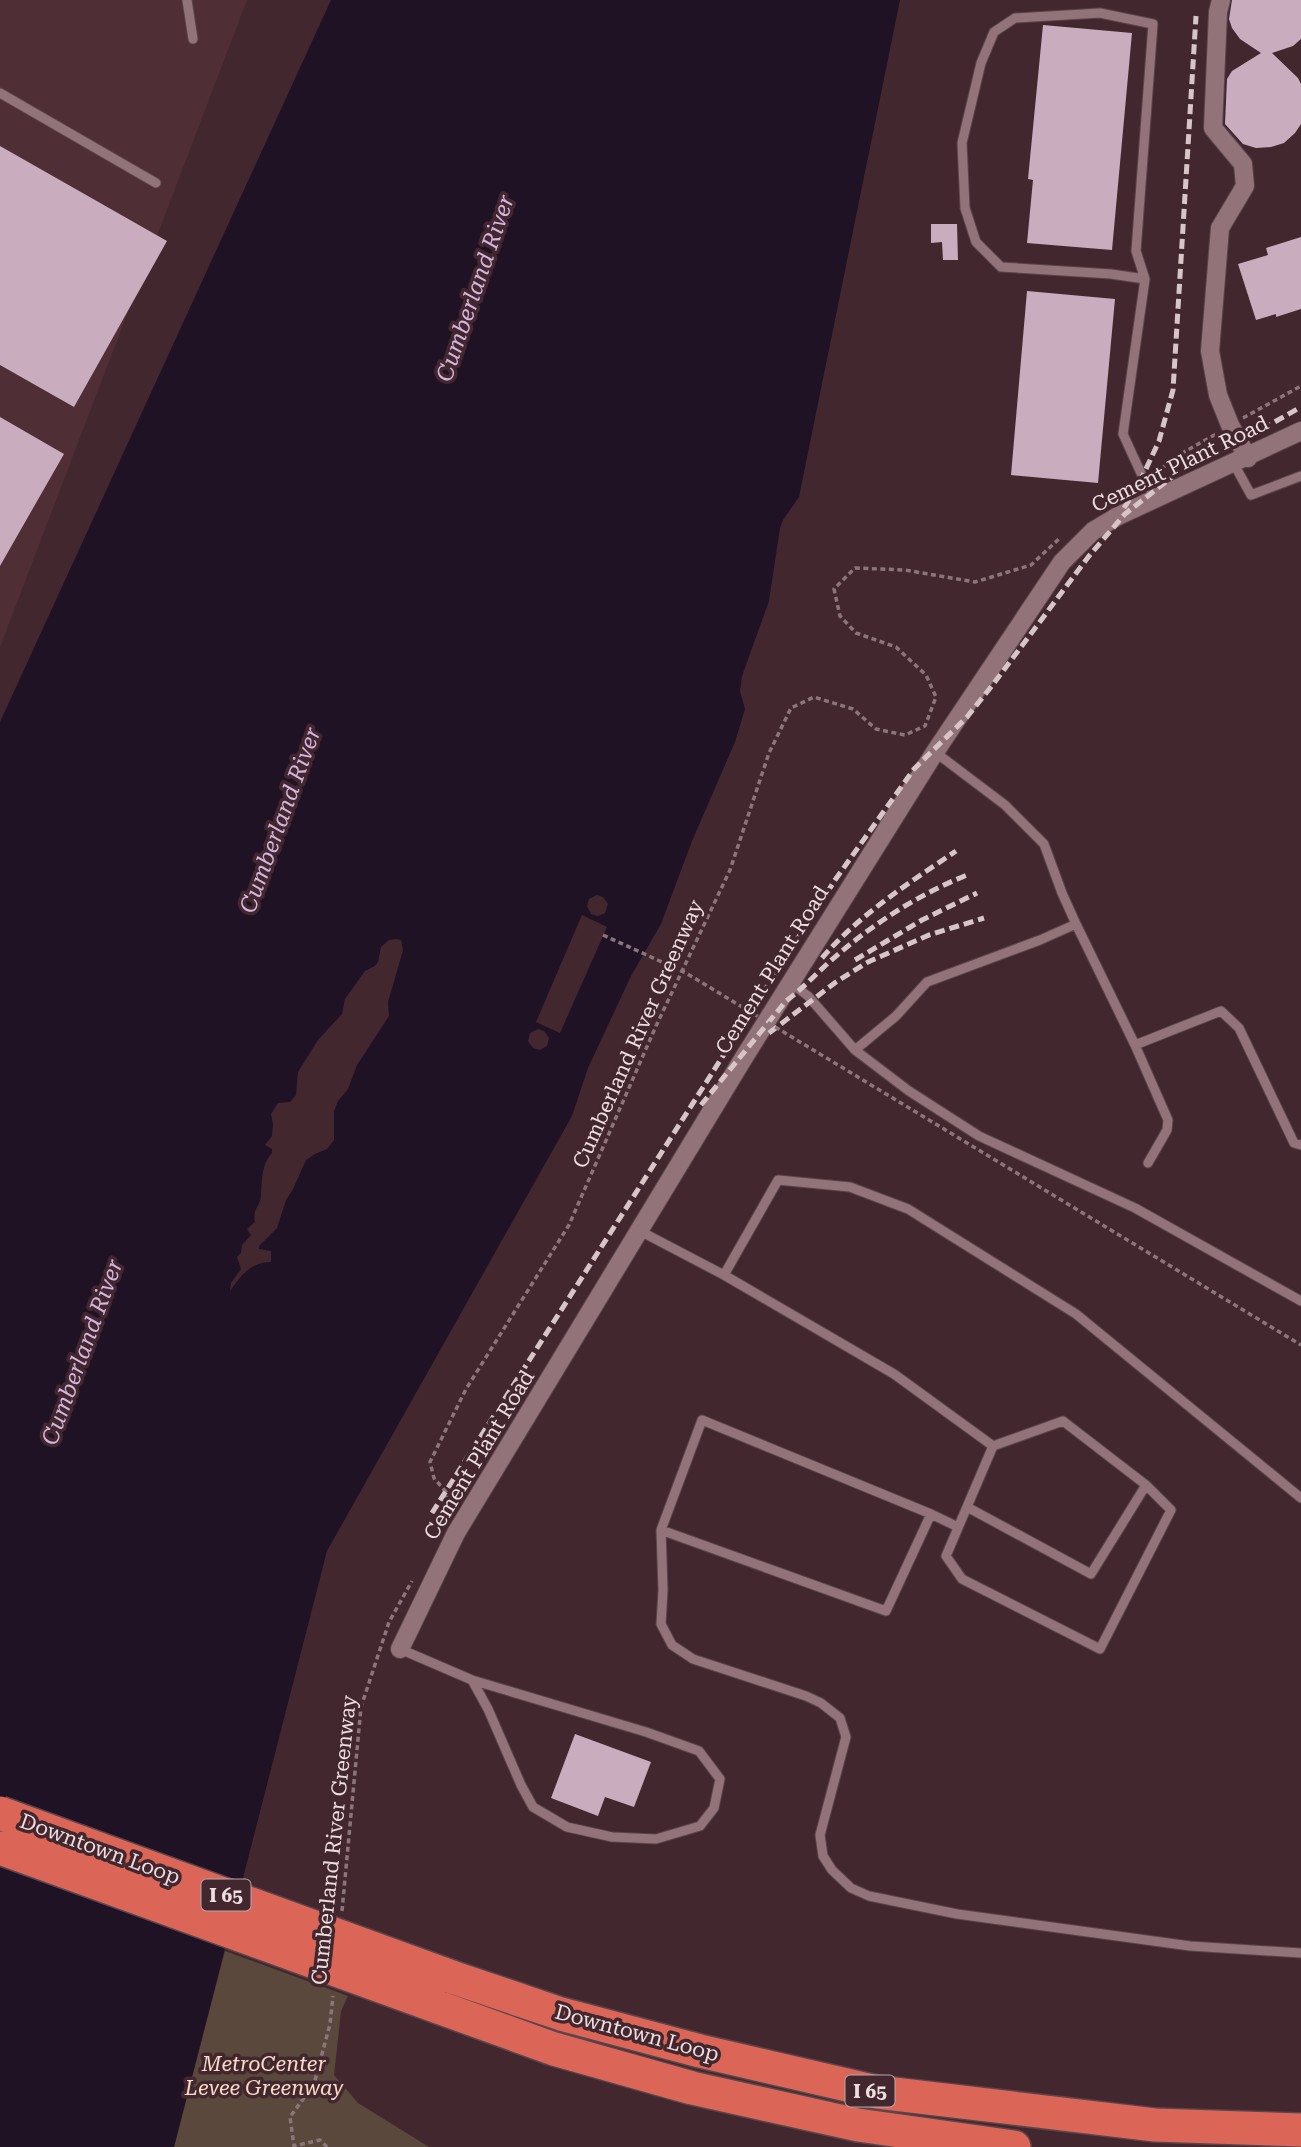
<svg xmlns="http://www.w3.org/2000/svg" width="1301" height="2147" font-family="'Roboto Serif',serif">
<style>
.built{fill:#502e36}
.green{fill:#5b483c}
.water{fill:#201225;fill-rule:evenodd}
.building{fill:#c9acbe}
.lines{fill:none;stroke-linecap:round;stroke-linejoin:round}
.service-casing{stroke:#5b454b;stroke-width:11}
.minor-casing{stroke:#5b454b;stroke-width:20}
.motorway-casing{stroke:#5b454b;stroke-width:36}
.path{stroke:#8c757a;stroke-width:3.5;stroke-dasharray:5 3.5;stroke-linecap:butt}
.service{stroke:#93737a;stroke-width:9}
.minor{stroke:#93737a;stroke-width:18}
.motorway{stroke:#db6657;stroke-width:33}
.rail{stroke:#d8c5c8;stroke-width:5;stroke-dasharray:10 5;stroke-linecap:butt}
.motorway-bridge-casing{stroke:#5b454b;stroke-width:36;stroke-linecap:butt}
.path-bridge{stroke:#8c757a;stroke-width:3.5;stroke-dasharray:5 3.5;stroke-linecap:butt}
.motorway-bridge{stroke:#db6657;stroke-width:33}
.labels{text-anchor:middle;stroke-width:7;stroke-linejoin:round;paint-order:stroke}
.shield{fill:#42282e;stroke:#bba7ab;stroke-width:2}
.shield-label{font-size:19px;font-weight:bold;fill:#efdde0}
.street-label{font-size:21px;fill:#efdde0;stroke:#42282e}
.park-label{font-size:21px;font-style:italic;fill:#fadbc8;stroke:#42282e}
.water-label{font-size:23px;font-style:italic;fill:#d5b5e2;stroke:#42282e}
</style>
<rect width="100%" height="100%" fill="#42282e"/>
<path class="built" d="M0 0H247L0 647Z"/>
<path class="green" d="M225 1951 348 1996 341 2011 334 2075 358 2103 429 2147H174Z"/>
<path class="water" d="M331 0H900L799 497 783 520 780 528 769 601 742 676 740 691 745 709 735 742 692 841 661 924 631 976 588 1068 572 1116 327 1551 174 2147H0V722ZM597 895 603 897 608 904 605 913 598 916 591 914 587 906 589 899ZM582 915 607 927 560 1033 536 1022ZM396 939 401 940 403 950 388 1002 389 1016 357 1065 348 1089 338 1101 334 1111V1140L327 1149 315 1154 306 1160 293 1189 286 1200 277 1228 259 1246V1249L271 1251V1262C251 1262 241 1275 230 1291L231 1283 241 1269 237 1257 241 1253 242 1245 251 1235 247 1229 255 1222C252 1209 260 1207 261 1196 262 1181 261 1165 272 1153V1149L265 1145 272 1136 273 1124 271 1114 278 1103 290 1102 296 1095 298 1072 318 1040 342 1014 345 999 365 971 375 966 378 962 381 947 389 940ZM538 1029 544 1031 549 1038 547 1046 540 1050 533 1048 528 1041 530 1033Z"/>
<path class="building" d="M1232 0H1301V39L1293 46 1272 53 1298 78 1301 84V124L1295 133 1284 143 1271 147 1256 148 1243 144 1225 124 1227 79 1232 71 1261 53 1240 39 1232 28 1229 19Z
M1043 25 1132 33 1112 250 1027 243 1033 180 1028 179Z
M0 146 167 241 74 407 0 365Z
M931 224H957L958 260H943L942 242 931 243Z
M1301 237V309L1276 317V314L1256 320 1238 264 1268 255 1266 248Z
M1027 291 1115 299 1098 483 1011 475Z
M0 417 64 454 0 566Z
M575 1734 651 1762 634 1807 605 1797 598 1816 551 1798Z"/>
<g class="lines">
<defs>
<path id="service" d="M187 0 193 39
M0 93 156 183
M1145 279 1136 251 1153 24 1100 13 1015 18 994 32 981 63 962 143 965 208 976 242 1001 267 1111 274 1145 279 1123 434 1145 482 1157 499
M1234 464 1251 495 1301 476
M1076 924 1135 1045 1168 1120 1167 1130 1148 1163
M791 983 808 996 855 1050 896 1016 927 982 1040 940 1076 924 1062 893 1044 844 1005 805 935 752
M1135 1045 1221 1011 1239 1028 1294 1143 1301 1145
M855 1050 909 1091 979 1136 1135 1208 1301 1301
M640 1231 724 1275 894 1374 993 1446 946 1556 962 1579 1100 1649 1171 1510 1146 1485 1063 1421 993 1446
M724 1275 778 1180 850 1187 908 1209 1076 1314 1301 1498
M967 1507 1091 1574 1146 1485
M931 1514 886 1611 661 1530 702 1420 931 1514 958 1527
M661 1530 663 1590 661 1624 672 1645 693 1659 806 1696 821 1703 840 1718 846 1737 820 1835 823 1856 832 1870 851 1888 869 1896 957 1914 1190 1946 1301 1953
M400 1649 472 1680 488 1709 521 1785 533 1807 567 1827 612 1837 656 1839 700 1826 714 1808 720 1779 699 1751 646 1732 472 1680"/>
<path id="minor" d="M1221 0 1218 12 1213 128 1243 164 1245 186 1220 228 1210 351 1218 395 1230 425 1248 458
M400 1649 456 1533 743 1059 935 752 1062 562 1093 531 1118 516 1301 431"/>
<path id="motorway" d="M452 1977 561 2014 700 2051 877 2092 1155 2125 1301 2130
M438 2007 554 2049 692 2088 858 2125 1014 2147"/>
</defs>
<use href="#service" class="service-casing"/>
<use href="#minor" class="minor-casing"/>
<use href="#motorway" class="motorway-casing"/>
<path class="path" d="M1243 418 1301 386
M1154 474 1184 452 1218 433
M449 1509 446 1492 434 1478 430 1462 466 1389 569 1225 656 1026 730 870 769 753 791 708 814 697 853 709 876 729 905 735 925 726 936 697 926 675 896 647 856 633 840 616 834 589 855 568 905 570 975 582 1031 565 1061 537
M342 1911 361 1707 389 1622 412 1581
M327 2147 320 2140 294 2146 290 2117 314 2084 330 2024 333 1996"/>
<use href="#service" class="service"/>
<use href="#minor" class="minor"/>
<use href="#motorway" class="motorway"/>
<path class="rail" d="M1124 508 1138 486 1159 441 1173 390 1196 16
M822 958C860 914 909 883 956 851
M855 960 922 920 977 893
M769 1033 836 982 868 962 929 935 984 918
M701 1105 786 1001C801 990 813 977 826 965 868 927 915 896 967 875
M432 1513 835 880 914 769 967 717 991 687 1089 556 1125 514 1177 473 1239 442 1301 407"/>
<defs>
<path id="motorway-bridge" d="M0 1813 452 1977
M0 1848 438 2007"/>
</defs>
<use href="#motorway-bridge" class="motorway-bridge-casing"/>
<path class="path-bridge" d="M603 935 686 973 1301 1345"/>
<use href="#motorway-bridge" class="motorway-bridge"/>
</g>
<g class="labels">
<g class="shield">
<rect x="201.5" y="1879.5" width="49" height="31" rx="5"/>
<rect x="845.5" y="2075.5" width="49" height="31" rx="5"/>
</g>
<g class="shield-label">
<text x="226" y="1902">I 65</text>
<text x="870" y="2098">I 65</text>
</g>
<g class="street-label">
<text transform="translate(1180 464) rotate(-26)" y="7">Cement Plant Road</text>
<text transform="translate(772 970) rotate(-58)" y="7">Cement Plant Road</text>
<text transform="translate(638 1034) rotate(-66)" y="7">Cumberland River Greenway</text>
<text transform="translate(479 1455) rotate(-59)" y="7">Cement Plant Road</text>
<text transform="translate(334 1840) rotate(-84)" y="7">Cumberland River Greenway</text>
<text transform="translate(100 1849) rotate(20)" y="7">Downtown Loop</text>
<text transform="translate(637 2033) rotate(15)" y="7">Downtown Loop</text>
</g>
<g class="park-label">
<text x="264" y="2071">MetroCenter<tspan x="264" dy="24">Levee Greenway</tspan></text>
</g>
<g class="water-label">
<text transform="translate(475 288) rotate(-71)" y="8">Cumberland River</text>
<text transform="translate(280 820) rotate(-70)" y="8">Cumberland River</text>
<text transform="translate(82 1352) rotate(-70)" y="8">Cumberland River</text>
</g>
</g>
</svg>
